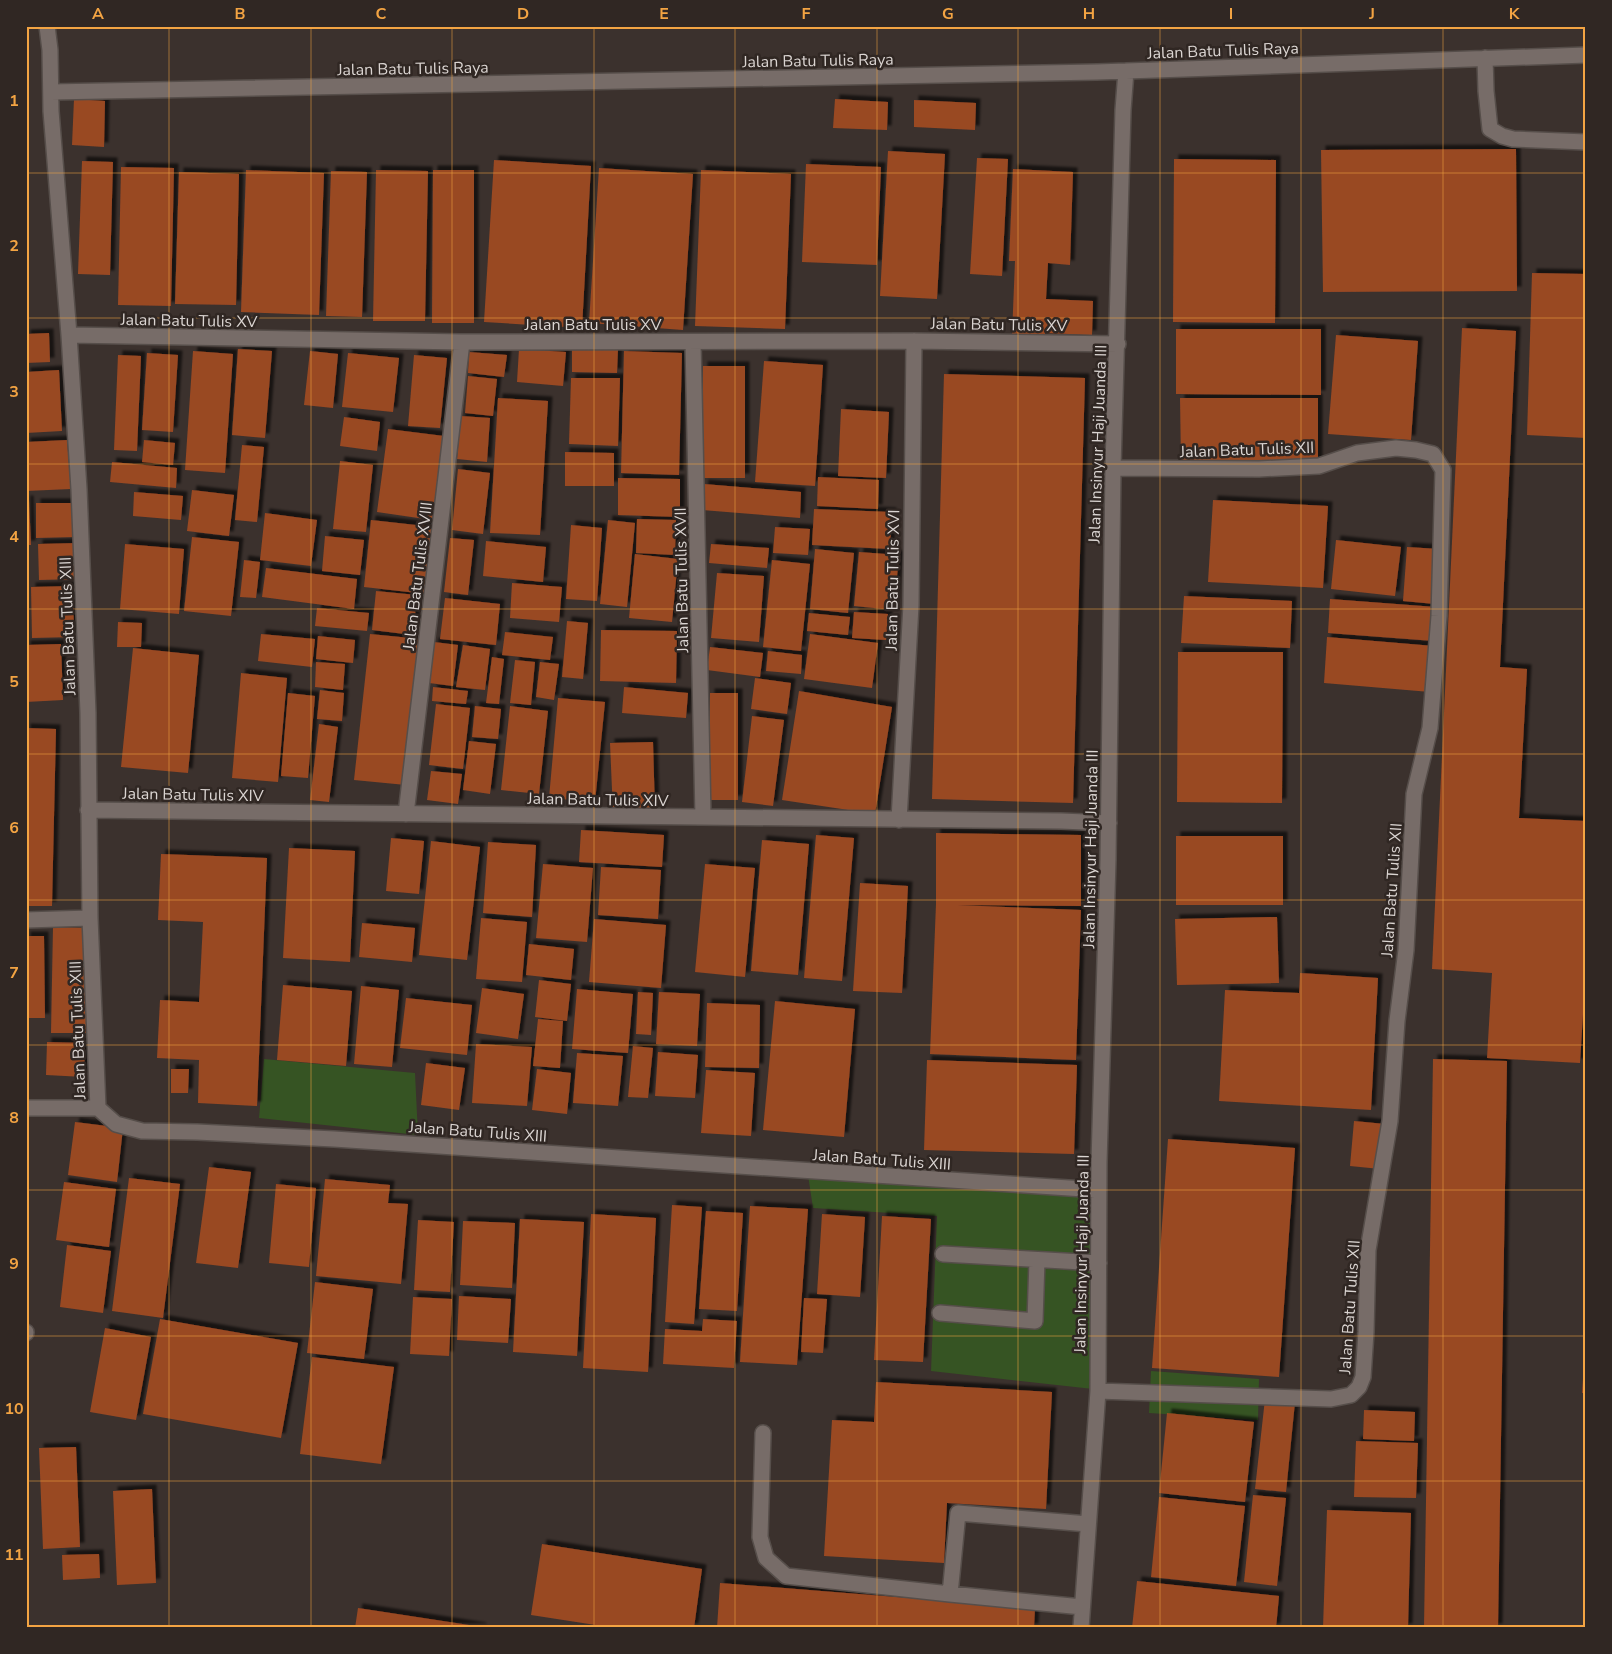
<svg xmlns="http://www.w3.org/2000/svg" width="1612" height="1654" font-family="'Nunito Sans',sans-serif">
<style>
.green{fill:#365423}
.building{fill:#994823;filter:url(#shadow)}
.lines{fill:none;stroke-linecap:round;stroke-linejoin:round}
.minor-casing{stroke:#564e4a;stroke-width:18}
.minor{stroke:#776c68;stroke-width:15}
.grid{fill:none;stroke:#f3a443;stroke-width:1;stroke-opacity:0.55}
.labels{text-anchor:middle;stroke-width:5;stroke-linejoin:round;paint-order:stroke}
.street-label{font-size:16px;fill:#dbd5d2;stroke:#302723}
.neatline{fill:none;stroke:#f3a443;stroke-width:2}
.grid-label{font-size:16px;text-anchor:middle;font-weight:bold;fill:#f3a443}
</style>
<defs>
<filter id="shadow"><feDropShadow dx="4.5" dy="-4.5" stdDeviation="1" flood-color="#0009"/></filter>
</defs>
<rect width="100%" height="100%" fill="#3b312d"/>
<path class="green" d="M264 1059 415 1073 418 1135 259 1118Z
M808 1175 1101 1196 1093 1389 931 1371 937 1216 813 1208Z
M1151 1371 1259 1379 1258 1420 1149 1413Z"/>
<path class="building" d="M74 99 105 101 104 147 72 145Z
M835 99 888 102 887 130 833 128Z
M914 100 976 103 975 130 914 127Z
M1516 149 1517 291 1323 292 1321 150Z
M888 151 945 154 937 299 880 296Z
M977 158 1008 159 1002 276 970 274Z
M1174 159 1276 160 1275 323 1173 322Z
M494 160 591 166 582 328 484 322Z
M82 161 113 162 110 275 78 274Z
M806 164 881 167 877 265 802 262Z
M121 167 174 168 171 306 118 305Z
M599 168 693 174 683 330 589 323Z
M1013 169 1073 172 1070 265 1048 263 1046 299 1093 301 1092 335 1045 333V336L1012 335 1015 261H1009Z
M246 170 324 173 319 315 241 312Z
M376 170 428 171 425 321H373Z
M433 170H474V323H432Z
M701 170 791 174 785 329 695 326Z
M331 171 367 172 362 317 326 316Z
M179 172 239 174 236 305 175 304Z
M1532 273 1586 274V438L1527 435Z
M1462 328 1516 331 1500 667 1527 669 1519 818 1586 821V966L1580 1063 1487 1058 1492 973 1432 969Z
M1176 329H1321V395L1176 394Z
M49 333 50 362 26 363V334Z
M1336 335 1418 341 1411 440 1328 434Z
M572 348 618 349 617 373 572 372Z
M238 349 272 351 265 438 232 435Z
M519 349 566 352 563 386 517 382Z
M193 351 233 354 225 473 185 470Z
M310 351 338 354 333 408 304 405Z
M624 351 682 353 679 475 621 473Z
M469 352 507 355 504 377 468 373Z
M147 353 178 355 173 432 142 430Z
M348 353 399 358 393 412 342 407Z
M118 355 141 356 137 451 114 450Z
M414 355 447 358 440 428 408 426Z
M764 361 823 365 815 486 755 482Z
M703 366H745V478H703Z
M59 370 62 431 26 433V372Z
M944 374 1085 378 1073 803 932 799Z
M468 376 497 379 493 416 465 413Z
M571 378H620L618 446 569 444Z
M498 398 548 401 540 535 490 533Z
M1180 398H1318V463H1181Z
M841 409 889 412 886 478 838 476Z
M461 416 490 418 487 462 457 459Z
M344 417 380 422 377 451 340 446Z
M388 429 444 436 432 520 377 512Z
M67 440 71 489 26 491V442Z
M144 440 175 443 173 465 142 462Z
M242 445 264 447 257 522 235 520Z
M565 452 614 453V486H565Z
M340 461 373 465 366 532 333 529Z
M112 462 177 468 176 488 110 482Z
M458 469 490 473 483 534 452 530Z
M818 477 879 480 878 509 817 506Z
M618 478 680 479V517L618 515Z
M704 484 801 492 800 518 702 510Z
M192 490 234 495 229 536 187 531Z
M134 492 183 496 181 520 133 516Z
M26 500H29L31 545H26Z
M1213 500 1328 506 1323 588 1208 582Z
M36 503H74L75 537 36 538Z
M814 509 892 512 890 549 812 545Z
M265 513 317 520 311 566 260 560Z
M637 519 676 520 675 555 636 553Z
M371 520 434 527 426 594 364 587Z
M608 520 635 523 627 607 600 604Z
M571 525 602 528 597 601 566 599Z
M775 527 810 529 808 555 773 553Z
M325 536 364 540 360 575 322 571Z
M192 537 239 542 231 616 184 611Z
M450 538 474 540 468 595 444 592Z
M1336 540 1401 547 1395 596 1331 589Z
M486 541 546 547 543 582 483 576Z
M78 543 79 579 39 580 38 544Z
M125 544 184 549 179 614 120 609Z
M711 544 769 548 767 568 709 563Z
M1407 547 1439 549 1435 604 1403 601Z
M815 549 854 553 848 613 810 609Z
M859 552 899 555 894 610 854 606Z
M635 554 678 559 672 622 629 618Z
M244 560 260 562 256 598 240 597Z
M772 560 810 564 801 651 763 647Z
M266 568 357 579 354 609 262 597Z
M717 573 764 576 759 642 711 638Z
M512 583 562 587 559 622 510 618Z
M73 586 74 637 32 638 31 587Z
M376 591 417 595 413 635 372 630Z
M1184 596 1292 601 1290 648 1181 643Z
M445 598 500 604 496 645 440 639Z
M1330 599 1436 607 1434 641 1328 633Z
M317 608 369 613 367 631 315 626Z
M854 612 888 614 886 640 852 638Z
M809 613 850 617 848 635 807 631Z
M567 621 588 623 583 679 562 677Z
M118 622 142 623 141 647H117Z
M601 630 677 631 676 683 600 681Z
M505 632 553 637 550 660 502 655Z
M261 634 315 639 312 667 258 661Z
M370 634 421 639 406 785 354 780Z
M810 634 878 643 872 688 804 679Z
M318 636 355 640 353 663 316 659Z
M1327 637 1434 646 1430 692 1324 683Z
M434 642 458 645 453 686 429 683Z
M61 644 63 700 26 702V645Z
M463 645 490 649 485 690 456 687Z
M710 647 763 653 760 677 707 670Z
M133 648 199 655 188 773 121 767Z
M768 651 802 655 801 674 766 671Z
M1178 652H1283L1282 803 1177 802Z
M492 657 504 659 499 704 486 703Z
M515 660 535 662 531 705 510 703Z
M316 662 345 664 343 690 315 687Z
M540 662 559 664 554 700 536 697Z
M241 673 287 678 278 782 232 778Z
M755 678 791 683 787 714 751 709Z
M433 687 468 691 466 704 432 701Z
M624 687 688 693 686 718 622 713Z
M320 690 344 693 342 721 317 719Z
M799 691 892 707 875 814 782 800Z
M288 693 315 696 308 778 281 776Z
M710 693H738V800H709Z
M558 698 605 702 595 802 549 798Z
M436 704 470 708 463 769 429 765Z
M475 706 501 709 498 739 472 737Z
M510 706 548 711 539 794 501 790Z
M752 716 784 720 773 806 742 802Z
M319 724 338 727 329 802 310 800Z
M26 728 56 729 52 906H26Z
M469 741 496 744 490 794 463 790Z
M653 742 655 811 613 813 610 743Z
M431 771 462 774 458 804 427 800Z
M581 830 664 835 662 867 579 862Z
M936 833 1081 835V906L957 905 1081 910 1076 1060 930 1054 936 904Z
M816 835 854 838 842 981 804 978Z
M1176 836H1283V905H1176Z
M391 838 424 841 419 894 386 891Z
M762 840 809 844 798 975 751 971Z
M431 841 480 847 467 960 419 955Z
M488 842 536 845 532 917 483 913Z
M289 848 355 851 350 962 283 958Z
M161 854 267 858 257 1106 198 1103 199 1060 157 1058 160 1000 199 1002 203 922 158 920Z
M543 864 593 868 587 942 536 938Z
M705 864 755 868 745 977 695 972Z
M601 867 661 870 658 919 598 915Z
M860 883 908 886 902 993 853 991Z
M1277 917 1279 983 1177 985 1175 919Z
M481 918 527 922 522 982 476 979Z
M594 919 666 925 661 988 589 982Z
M362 923 415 928 412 962 359 957Z
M53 927 90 928 89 1033H51Z
M26 936H44L45 1018H26Z
M529 944 574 949 571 980 526 975Z
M1300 973 1378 978 1371 1110 1219 1101 1225 990 1299 993Z
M539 980 571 984 567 1021 535 1017Z
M283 985 352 991 346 1066 277 1060Z
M361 986 399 990 392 1067 354 1064Z
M482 988 524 994 518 1039 476 1033Z
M577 989 633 994 628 1053 572 1049Z
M638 992 653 993 651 1035 636 1034Z
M659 992 700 994 697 1046 656 1044Z
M406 998 472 1005 467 1055 400 1048Z
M775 1001 855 1009 844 1137 763 1130Z
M707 1003 760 1005 759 1068 705 1067Z
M538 1019 563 1021 560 1068 533 1066Z
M47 1042 85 1043 84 1077 46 1075Z
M476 1044 532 1047 527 1106 472 1103Z
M633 1046 653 1048 648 1098 628 1097Z
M658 1052 698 1055 695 1098 655 1096Z
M577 1053 623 1056 618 1106 573 1103Z
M1433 1059 1507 1061 1498 1628H1424Z
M927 1060 1077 1065 1074 1154 924 1150Z
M426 1063 465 1068 459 1110 421 1105Z
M171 1069H189L188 1093H171Z
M537 1069 571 1073 567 1114 532 1110Z
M706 1070 755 1073 751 1136 701 1133Z
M1354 1121 1385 1124 1380 1169 1350 1166Z
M75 1122 123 1128 117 1182 68 1175Z
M1168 1139 1295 1148 1279 1377 1152 1368Z
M209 1167 251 1172 238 1268 196 1263Z
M129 1178 180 1184 163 1318 112 1311Z
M325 1179 390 1185 388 1203 408 1204 401 1284 316 1276Z
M64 1182 116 1189 109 1247 56 1240Z
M276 1184 316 1188 309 1267 269 1263Z
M672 1205 702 1207 694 1324 665 1322Z
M750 1206 808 1209 797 1365 740 1362Z
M706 1211 743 1213 737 1311 699 1309Z
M591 1214 656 1218 648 1372 583 1368Z
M822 1214 865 1217 860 1297 817 1294Z
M882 1216 931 1219 923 1362 874 1360Z
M520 1219 584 1222 577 1356 513 1352Z
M418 1220 454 1222 450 1292 414 1290Z
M463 1221 515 1223 512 1288 460 1285Z
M67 1245 111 1251 103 1313 60 1307Z
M315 1282 373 1289 364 1359 307 1353Z
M459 1296 511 1299 508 1343 457 1340Z
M413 1297 452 1299 449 1356 410 1354Z
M804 1298 827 1299 823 1353 801 1352Z
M160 1319 298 1343 281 1438 143 1414Z
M703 1319 737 1321 734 1368 663 1364 665 1329 702 1331Z
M105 1328 151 1337 136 1420 90 1412Z
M312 1357 394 1367 381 1464 300 1454Z
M1584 1364 1586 1365V1393H1582Z
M876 1382 1052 1392 1046 1509 947 1503 944 1563 824 1556 832 1420 874 1422Z
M1265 1399 1295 1402 1286 1492 1255 1489Z
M1364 1410 1415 1412 1414 1441 1363 1439Z
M1167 1413 1254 1422 1245 1502 1159 1493Z
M1356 1441 1418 1443 1416 1498 1354 1497Z
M76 1447 80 1547 43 1549 39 1448Z
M152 1489 156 1583 117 1585 113 1491Z
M1253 1495 1286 1498 1277 1586 1244 1582Z
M1159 1497 1245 1506 1236 1586 1151 1577Z
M1327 1510 1411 1513 1408 1628H1323Z
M542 1544 702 1569 694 1628H615L531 1615Z
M99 1554 100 1578 63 1580 62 1555Z
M1137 1581 1279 1596 1276 1628H1132Z
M720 1583 1035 1608 1034 1628H717Z
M358 1608 482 1627V1628H355Z"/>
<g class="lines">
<defs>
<path id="minor" d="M47 26 50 50 51 111 69 335 79 489 88 713 90 918 98 1108 116 1124 142 1131 197 1132 334 1139 1099 1190
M1485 58 1486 91 1490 129 1502 136 1513 139 1586 142
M51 92 1097 72 1586 55
M69 335 462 342 914 341 1118 344
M693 342 703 817
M88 810 1061 821 1109 823
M406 814 462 342
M899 820 911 605 914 341
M26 920 90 918
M26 1108H98
M943 1254 1099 1263
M940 1313 1035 1321 1037 1260
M26 1332V1333
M1098 1391 1331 1399 1351 1395 1359 1387 1363 1377 1366 1332 1368 1250 1390 1121 1397 1021 1406 950 1414 794 1430 728 1439 616 1443 470 1433 454 1416 450 1396 448 1357 453 1319 466 1259 469 1113 468
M763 1433 760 1537 766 1558 786 1576 950 1594 1082 1607
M950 1594 958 1513 1088 1524
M1081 1628 1098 1391 1099 1162 1108 860 1113 468 1123 110 1126 71"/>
</defs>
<use href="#minor" class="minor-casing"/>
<use href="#minor" class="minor"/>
</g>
<path class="grid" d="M169 26V1628M311 26V1628M452 26V1628M594 26V1628M735 26V1628M877 26V1628M1018 26V1628M1160 26V1628M1301 26V1628M1443 26V1628M26 173H1586M26 318H1586M26 464H1586M26 609H1586M26 754H1586M26 900H1586M26 1045H1586M26 1190H1586M26 1336H1586M26 1481H1586"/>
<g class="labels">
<g class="street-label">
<text transform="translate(1223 50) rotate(-2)" y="6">Jalan Batu Tulis Raya</text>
<text transform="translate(818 60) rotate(-1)" y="6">Jalan Batu Tulis Raya</text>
<text transform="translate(413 68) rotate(-1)" y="6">Jalan Batu Tulis Raya</text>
<text transform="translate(189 320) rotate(1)" y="6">Jalan Batu Tulis XV</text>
<text x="593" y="330">Jalan Batu Tulis XV</text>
<text transform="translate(999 324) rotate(1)" y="6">Jalan Batu Tulis XV</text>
<text transform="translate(1097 444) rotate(-88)" y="6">Jalan Insinyur Haji Juanda III</text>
<text transform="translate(1247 449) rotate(-2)" y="6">Jalan Batu Tulis XII</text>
<text transform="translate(417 576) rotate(-83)" y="6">Jalan Batu Tulis XVIII</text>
<text transform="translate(681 580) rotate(-91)" y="6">Jalan Batu Tulis XVII</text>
<text transform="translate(892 580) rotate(-89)" y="6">Jalan Batu Tulis XVI</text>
<text transform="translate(67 626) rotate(-92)" y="6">Jalan Batu Tulis XIII</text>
<text transform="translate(193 794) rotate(1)" y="6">Jalan Batu Tulis XIV</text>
<text transform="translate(598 799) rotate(1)" y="6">Jalan Batu Tulis XIV</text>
<text transform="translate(1090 849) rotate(-89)" y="6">Jalan Insinyur Haji Juanda III</text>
<text transform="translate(1391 890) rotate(-86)" y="6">Jalan Batu Tulis XII</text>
<text transform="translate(77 1030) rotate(-92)" y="6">Jalan Batu Tulis XIII</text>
<text transform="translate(478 1131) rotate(4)" y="6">Jalan Batu Tulis XIII</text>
<text transform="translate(882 1159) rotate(4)" y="6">Jalan Batu Tulis XIII</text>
<text transform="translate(1081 1254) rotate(-89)" y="6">Jalan Insinyur Haji Juanda III</text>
<text transform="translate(1349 1307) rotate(-86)" y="6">Jalan Batu Tulis XII</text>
</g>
</g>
<rect width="1612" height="1654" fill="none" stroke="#302723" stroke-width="55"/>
<rect x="28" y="28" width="1556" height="1598" class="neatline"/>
<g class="grid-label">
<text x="98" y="19">A</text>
<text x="240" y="19">B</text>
<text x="381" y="19">C</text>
<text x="523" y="19">D</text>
<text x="664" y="19">E</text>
<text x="806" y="19">F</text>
<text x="948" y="19">G</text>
<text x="1089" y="19">H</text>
<text x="1231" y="19">I</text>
<text x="1372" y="19">J</text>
<text x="1514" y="19">K</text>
<text x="14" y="106">1</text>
<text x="14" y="251">2</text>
<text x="14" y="397">3</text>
<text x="14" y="542">4</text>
<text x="14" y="687">5</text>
<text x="14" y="833">6</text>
<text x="14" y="978">7</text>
<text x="14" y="1123">8</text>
<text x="14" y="1269">9</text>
<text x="14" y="1414">10</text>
<text x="14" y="1560">11</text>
</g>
</svg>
